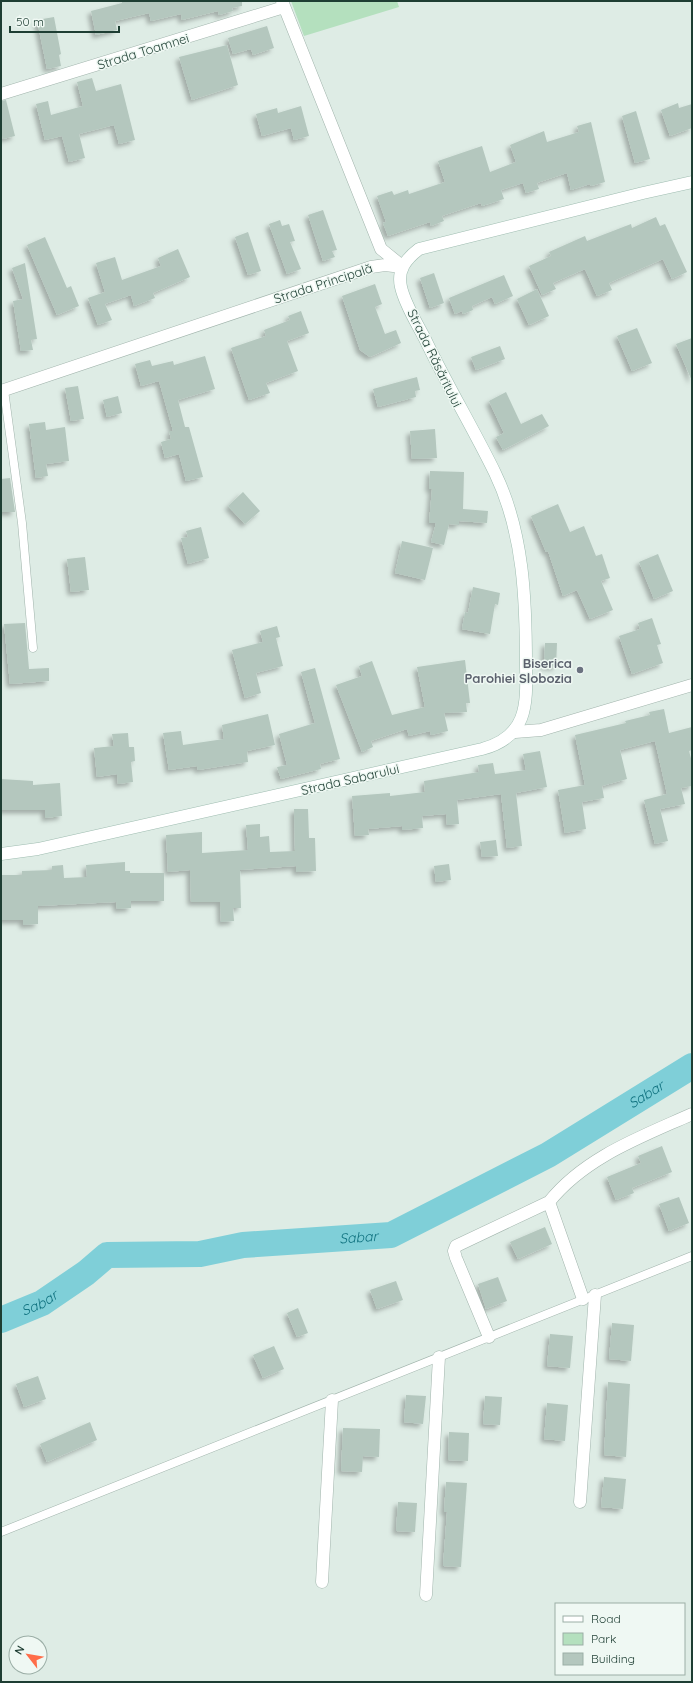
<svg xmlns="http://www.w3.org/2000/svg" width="693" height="1683" font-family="Quicksand,sans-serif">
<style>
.green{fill:#b4e0be}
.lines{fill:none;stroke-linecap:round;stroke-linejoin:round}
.river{stroke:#7fcfd8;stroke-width:26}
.building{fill:#b4c7be;filter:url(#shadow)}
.service-casing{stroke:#a1b4ac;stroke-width:9}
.minor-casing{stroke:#a1b4ac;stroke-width:13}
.secondary-casing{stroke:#9ebcb0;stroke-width:13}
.service{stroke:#fff;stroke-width:8}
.minor{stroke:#fff;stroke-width:12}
.secondary{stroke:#fff;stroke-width:12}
.worship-dot{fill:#6b7280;stroke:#eff8f3;stroke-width:1.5}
.labels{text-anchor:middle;stroke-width:3;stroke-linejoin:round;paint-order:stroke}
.street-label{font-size:13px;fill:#1e3e33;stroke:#eff8f3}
.worship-label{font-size:13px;font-weight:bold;fill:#5b616d;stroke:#eff8f3;text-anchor:end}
.water-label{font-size:14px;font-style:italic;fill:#117380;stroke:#eff8f3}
</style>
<defs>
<filter id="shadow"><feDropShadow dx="-3.5" dy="3.5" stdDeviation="2" flood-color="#0004"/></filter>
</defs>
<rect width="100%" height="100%" fill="#deece5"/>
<path class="green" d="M291 1H397L399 7 304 36Z"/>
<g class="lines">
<path class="river" id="s1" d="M1 1320 42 1303 86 1273 107 1255 200 1254 243 1245 391 1235 548 1155 692 1066"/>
</g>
<path class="building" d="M122 1H242V6L232 8 233 11 219 15 218 11 182 20 181 14 151 21 149 13 115 21 117 30 96 35 91 11 122 3Z
M54 17 61 54 59 55 61 66 47 69 37 20Z
M267 26 274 48 253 55 251 49 233 54 228 38Z
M227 45 238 85 192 100 179 57Z
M92 78 96 91 121 84 135 140 119 144 114 125 79 134 85 158 69 162 62 136 45 140 36 104 48 101 51 115 83 106 77 82Z
M6 100 15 136 3 139 1 131V101Z
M678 103 679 108 692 104V128L670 136 661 110Z
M301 106 309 136 294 140 291 128 262 136 256 114 277 108 278 113Z
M636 111 650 159 635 163 622 116Z
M591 122 605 182 591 186 590 184 571 190 567 173 537 183 539 189 526 193 523 183 501 190 504 199 482 206 481 203 442 216 444 221 431 226 430 222 388 236 383 223 386 222 377 196 392 191 394 195 408 190 409 194 445 182 438 161 482 146 490 172 516 162 510 145 544 131 547 142 579 132 577 126Z
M323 210 337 250 332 251 335 257 323 261 308 215Z
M656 217 660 226 665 224 687 272 672 279 663 259 609 283 612 290 597 296 585 269 553 283 556 289 542 295 529 266 551 256 549 252 585 236 587 241 631 224 632 228Z
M280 220 282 226 289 224 295 241 290 242 301 269 287 274 269 224Z
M248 232 261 271 248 275 235 237Z
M45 237 67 288 71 286 79 306 57 315 27 245Z
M178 249 190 277 153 293 155 298 134 306 131 295 105 304 112 320 98 325 88 298 105 292 96 263 115 257 122 280 161 266 158 258Z
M25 263 37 339 31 340 33 350 21 351 13 301 23 299 12 268Z
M434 273 444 303 430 308 420 278Z
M504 275 513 296 495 304 492 297 472 306 473 310 463 314 462 311 455 314 449 298Z
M375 284 382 304 375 307 385 334 396 330 401 343 370 357 360 350 342 296Z
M537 289 549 316 529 325 517 299Z
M301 311 309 333 287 341 298 371 266 383 270 393 249 400 231 348 266 336 264 330 290 320 288 316Z
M637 328 652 363 632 371 617 336Z
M692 338V381L676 344Z
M500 346 505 359 476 370 471 357Z
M205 356 215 389 178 400 185 427H189L203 477 186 481 179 454 165 458 161 442 171 439 169 431H173L159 381 141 386 135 364 150 360 152 366 173 361 174 365Z
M417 377 420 390 415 391 416 397 378 407 373 389Z
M78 386 84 419 71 421 65 388Z
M506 392 521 424 542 414 549 426 503 450 496 437 504 433 489 401Z
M118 396 122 413 107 417 103 400Z
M45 422 46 430 65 427 69 461 46 464 48 476 36 478 29 424Z
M435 429 437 458 412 459 410 431Z
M430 471 464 472 463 509 488 511 487 523 459 521V525L449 524 444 545 431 542 436 523H429L432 489H429Z
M10 478 15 512H1V479Z
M243 492 260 511 245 524 228 506Z
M558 504 570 532 584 526 596 556 602 554 610 578 601 581 613 610 590 619 577 590 563 596 548 551 546 552 531 516Z
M201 527 209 558 188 564 181 538 188 537 186 531Z
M402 541 433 548 425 580 395 573Z
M658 554 673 591 654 599 639 562Z
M85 557 89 590 71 592 67 559Z
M473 587 500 593 498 605 495 604 490 634 462 629 465 612 468 613Z
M652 618 661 644 657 645 663 663 632 674 619 636 640 629 638 623Z
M25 623 29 669 49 668V681L10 684 4 624Z
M277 626 280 637 276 638 283 666 256 673 261 693 245 698 232 650 263 642 260 631Z
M545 643H557L556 667 544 666Z
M465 660 470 703H466L467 712 444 713 448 731 431 735 430 731 409 736 407 729 371 741 373 747 362 752 336 685 362 676 359 666 372 661 392 715 425 707 417 667Z
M315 668 340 759 320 764 321 769 281 779 277 767 287 765 279 734 315 723 301 672Z
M664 709 669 733 692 727V750L689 751 692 762V786L681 788 685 804 660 809 668 841 655 844 644 800 667 794 655 741 620 750 627 779 602 786 604 798 582 802 586 829 565 833 558 790 585 785 575 735 626 723 625 721 650 715 649 712Z
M268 714 275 745 247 751 248 762 198 770 197 766 169 770 163 733 181 731 183 745 224 739 222 725Z
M128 733 129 747H134L135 761 131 762 133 782 118 784 117 774 97 777 94 748 114 746 112 734Z
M540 751 547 787 516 793 522 846 507 848 501 794 457 800 459 824 447 825 446 814 422 816 423 828 402 830V826L368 829 369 835 355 836 352 796 390 793V796L425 792 424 781 479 772 478 765 493 763 495 774 526 770 523 754Z
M1 779 33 781V785L60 783 62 816 45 818V810H1Z
M294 809H308L309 838H315L316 871 296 872V866L240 870 241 908H233L234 921 221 922 220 902H191L190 870 168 872 166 835 202 832V853L248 850 246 825 260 824V837L269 836 270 852 295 851Z
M496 840 498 856 482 857 480 842Z
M125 862V871H130V873H164V901H131V908L117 909 116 902 38 906V924L23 925V920H1V875H22V871L52 870V866L63 865 64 878 87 877 86 865Z
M449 864 451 880 436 882 434 866Z
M662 1146 672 1172 632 1188 634 1193 616 1200 607 1177 641 1163 638 1156Z
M679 1197 689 1223 669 1231 659 1204Z
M545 1227 552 1244 518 1259 510 1242Z
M498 1277 507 1301 486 1309 478 1284Z
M396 1281 403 1300 377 1309 370 1290Z
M298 1308 308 1333 297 1337 287 1313Z
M612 1323 634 1325 631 1361 609 1359Z
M550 1334 573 1336 570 1368 547 1366Z
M274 1346 284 1369 263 1378 253 1355Z
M38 1376 46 1399 24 1407 16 1384Z
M608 1382 630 1384 626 1457 604 1455Z
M406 1395 426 1396 423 1424 404 1422Z
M485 1396 502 1397 500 1425 483 1424Z
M547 1403 568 1405 565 1441 544 1439Z
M90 1422 97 1440 47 1462 40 1444Z
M343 1428 380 1429 379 1457 363 1456 362 1472 341 1471Z
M449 1432 469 1433 468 1461 448 1460Z
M604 1477 626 1479 623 1509 601 1507Z
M446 1482 467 1483 461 1567 443 1566 447 1512H444Z
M398 1502 417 1503 415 1532 396 1531Z"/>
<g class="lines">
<defs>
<path id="service" d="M4 390 22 523 33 648
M1 1532 692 1256"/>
<path id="minor" d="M282 1 381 249 402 266
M1 94 284 7
M1 391 371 267 385 265 402 267
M515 732 541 730 692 685
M549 1202 583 1299
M489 1337 456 1258 454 1251 456 1246 549 1202C585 1157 641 1137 692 1114
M580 1502 595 1295
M322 1582 332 1400
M426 1595 439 1357"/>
<path id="secondary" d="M1 854 38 849 482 749C527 737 527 706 526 666 526 601 524 533 495 473 473 428 447 385 425 339 417 323 405 305 401 287 397 270 406 259 419 249L643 193 692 182"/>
</defs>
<use href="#service" class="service-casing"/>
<use href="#minor" class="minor-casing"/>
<use href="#secondary" class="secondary-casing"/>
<use href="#service" class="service"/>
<use href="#minor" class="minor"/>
<use href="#secondary" class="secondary"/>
</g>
<circle class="worship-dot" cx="580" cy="670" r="4"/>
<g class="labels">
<g class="street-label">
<text transform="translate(143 51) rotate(-17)" y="5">Strada Toamnei</text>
<text transform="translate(323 283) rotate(-18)" y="5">Strada Principală</text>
<text transform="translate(435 358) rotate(64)" y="5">Strada Răsăritului</text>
<text transform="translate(350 779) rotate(-13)" y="5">Strada Sabarului</text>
</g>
<g class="worship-label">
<text x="572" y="668">Biserica<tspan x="572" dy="15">Parohiei Slobozia</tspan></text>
</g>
<g class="water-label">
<text dy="5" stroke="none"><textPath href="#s1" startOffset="702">Sabar</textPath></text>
<text dy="5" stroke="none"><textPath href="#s1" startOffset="378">Sabar</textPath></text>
<text dy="5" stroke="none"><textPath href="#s1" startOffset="42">Sabar</textPath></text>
</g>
</g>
<rect width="693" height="1683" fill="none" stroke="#1e3e33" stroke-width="4"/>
<rect x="555" y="1603" width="130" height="72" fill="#eff8f3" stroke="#9baea6"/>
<rect x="563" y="1616" width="20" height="6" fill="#ffffff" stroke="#9baea6"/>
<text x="591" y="1623" font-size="12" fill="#1e3e33">Road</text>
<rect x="563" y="1633" width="20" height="12" fill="#b4e0be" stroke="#9baea6"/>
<text x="591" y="1643" font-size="12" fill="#1e3e33">Park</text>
<rect x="563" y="1653" width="20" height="12" fill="#b4c7be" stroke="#9baea6"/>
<text x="591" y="1663" font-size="12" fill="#1e3e33">Building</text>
<g transform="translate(28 1655) rotate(301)"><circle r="19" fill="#eff8f3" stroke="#9baea6"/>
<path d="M0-3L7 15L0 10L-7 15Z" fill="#ff6d49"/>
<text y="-6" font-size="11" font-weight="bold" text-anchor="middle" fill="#1e3e33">N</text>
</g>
<path d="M10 26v6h109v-6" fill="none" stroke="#1e3e33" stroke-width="2"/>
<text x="16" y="26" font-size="12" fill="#1e3e33" stroke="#eff8f3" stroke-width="3" paint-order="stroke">50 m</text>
</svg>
